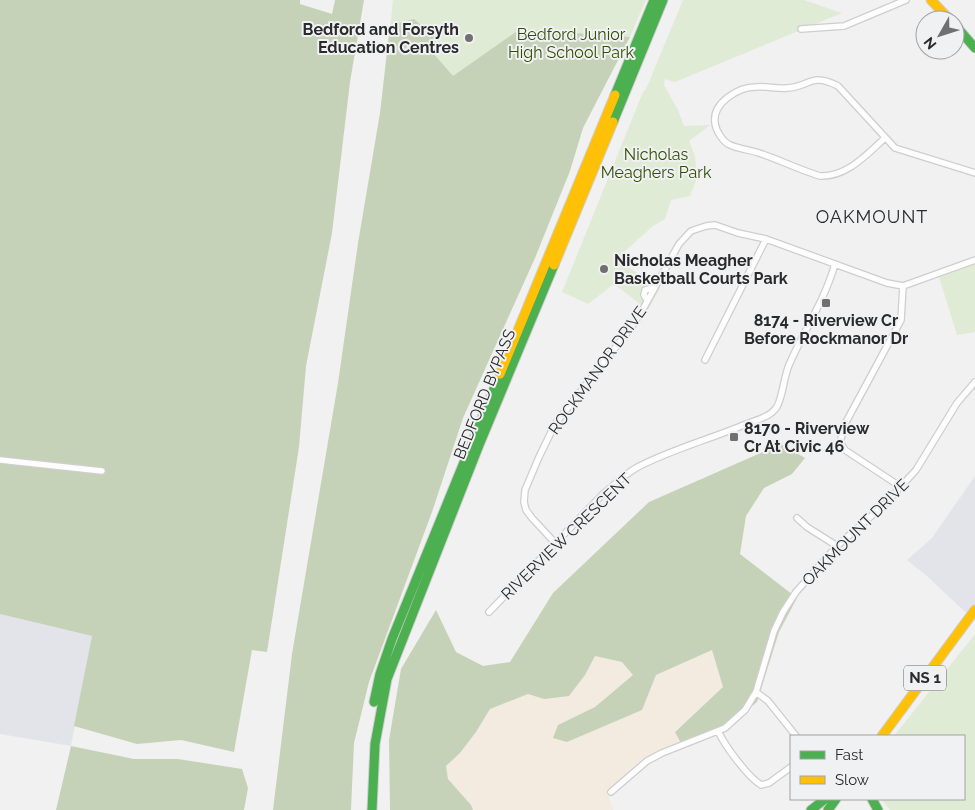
<svg xmlns="http://www.w3.org/2000/svg" width="975" height="810" font-family="Raleway,sans-serif">
<style>
.built{fill:#e3e4ea}
.industrial{fill:#f3eae0}
.green{fill:#e0ebd5}
.forest{fill:#c6d2b7}
.lines{fill:none;stroke-linecap:round;stroke-linejoin:round}
.street-casing{stroke:#cececf;stroke-width:8}
.fast-casing{stroke:#cececf;stroke-width:11}
.slow-casing{stroke:#cececf;stroke-width:11}
.street{stroke:#fdfdfd;stroke-width:5.5}
.fast{stroke:#4caf50;stroke-width:9}
.slow{stroke:#ffc107;stroke-width:9}
.poi-dot{fill:#707071;stroke:#f0f1f3;stroke-width:2}
.labels{text-anchor:middle;stroke-width:4;stroke-linejoin:round;paint-order:stroke}
.shield{fill:#f0f1f3;stroke:#666668;stroke-width:1}
.shield-label{font-size:15px;font-weight:bold;fill:#2b2b2c}
.poi-label{font-size:16px;font-weight:bold;fill:#2b2b2c;stroke:#f0f1f3;text-anchor:start}
.park-label{font-size:16px;fill:#334e00;stroke:#f0f1f3}
.street-label{font-size:16px;fill:#2b2b2c;stroke:#f0f1f3}
.neighbourhood-label{font-size:18px;letter-spacing:1px;fill:#2b2b2c;stroke:#f0f1f3}
</style>
<rect width="100%" height="100%" fill="#f1f1f2"/>
<path class="built" d="M975 476V618L963 610 928 577 907 560 932 538Z
M0 614 92 636 71 746 0 734Z"/>
<path class="industrial" d="M712 650 723 687 675 731 683 747 654 761 609 797 613 810H473L471 805 448 779 446 766 460 753 476 732 490 709 528 694 544 699 585 675 595 656 622 662 633 675 595 707 558 725 616 720 642 710 656 675Z"/>
<path class="green" d="M393 0H646L630 37 617 47 601 87 385 79Z
M683 0H804L842 13 675 82 665 79 664 85 678 110 684 126 710 125 689 141 695 156 697 178 690 196 671 200 665 219 653 226 624 252 629 258 628 267 660 288 648 310 614 284 588 304 562 292 643 92 646 89Z
M975 262V332L957 335 938 274Z
M975 634V810H890L881 799H964V736H894Z"/>
<path class="forest" d="M0 0H300V4L332 14 335 0H364L350 82 332 233 306 366 299 447 267 652 252 650 234 752 181 740 137 744 74 726 92 636 0 614Z
M414 19 436 38 433 53 453 76 520 29 630 37 583 128 570 171 535 258 463 418 432 512 369 682 354 743 351 810H273L292 654 338 383 358 243 380 113 390 25Z
M781 444 805 458 792 474 764 488 746 516 740 554 797 598 779 632 757 702 725 729 683 747 675 732 723 687 712 650 656 675 642 710 567 742 553 738 558 725 595 707 633 675 622 662 595 656 585 675 569 696 544 699 528 694 490 709 476 732 460 753 446 766 448 779 471 805 473 810H390L389 740 401 669 436 610 456 652 483 666 510 662 553 593 649 502Z
M71 746 134 759H178L242 769 248 788 244 810H56Z"/>
<g class="lines">
<defs>
<path id="street" d="M801 29 844 26 906 0
M885 138C866 155 847 177 820 176 800 170 780 160 759 153 750 150 739 149 730 145 723 142 716 131 715 123 712 103 738 87 756 87 766 86 777 89 787 88 810 87 810 72 838 86L895 148 975 173
M647 300 644 295 645 290 654 288
M705 360 766 239
M0 460 102 471
M901 487 845 450 840 442 845 424 901 320 903 286
M797 518 807 527 837 546
M556 544 532 518 526 510 524 502 525 490 539 457 555 424 630 329 643 309 679 244 691 231 706 226 715 225 738 233 766 239 887 283 903 286 975 260
M489 612 603 494C614 485 624 475 636 468 669 450 711 439 746 424 756 420 770 417 776 408 782 401 784 376 789 365 804 330 824 302 835 264
M756 692 768 701 796 736
M718 731C725 746 747 776 761 785L769 783 791 767
M611 792 647 761 662 753 725 728 745 710 756 692 774 631 783 612 796 592 837 546 885 504 916 470 957 403 975 382"/>
<path id="fast" d="M955 25 975 48
M615 95 654 0
M613 122 663 0
M374 702 380 674 392 639 500 374
M872 799 878 810
M372 810 375 744 387 679 479 445 554 265
M811 810 825 799
M828 810 836 799"/>
<path id="slow" d="M931 0 950 20
M554 265 613 122
M500 374 615 95
M882 736 975 610"/>
</defs>
<use href="#street" class="street-casing"/>
<use href="#fast" class="fast-casing"/>
<use href="#slow" class="slow-casing"/>
<use href="#street" class="street"/>
<use href="#fast" class="fast"/>
<use href="#slow" class="slow"/>
</g>
<g class="poi-dot">
<circle cx="469" cy="38" r="5"/>
<circle cx="604" cy="269" r="5"/>
<rect x="821" y="298" width="10" height="10" rx="2.5"/>
<rect x="729" y="432" width="10" height="10" rx="2.5"/>
</g>
<g class="labels">
<rect class="shield" x="904" y="665.5" width="42" height="25" rx="4"/>
<g class="shield-label">
<text x="925" y="683">NS 1</text>
</g>
<g class="poi-label">
<text x="459" y="35" text-anchor="end">Bedford and Forsyth<tspan x="459" dy="18">Education Centres</tspan></text>
<text x="614" y="266">Nicholas Meagher<tspan x="614" dy="18">Basketball Courts Park</tspan></text>
<text x="826" y="326" text-anchor="middle">8174 - Riverview Cr<tspan x="826" dy="18">Before Rockmanor Dr</tspan></text>
<text x="744" y="434">8170 - Riverview<tspan x="744" dy="18">Cr At Civic 46</tspan></text>
</g>
<g class="park-label">
<text x="571" y="40">Bedford Junior<tspan x="571" dy="18">High School Park</tspan></text>
<text x="656" y="160">Nicholas<tspan x="656" dy="18">Meaghers Park</tspan></text>
</g>
<g class="street-label">
<text transform="translate(597 370) rotate(-54)" y="6">ROCKMANOR DRIVE</text>
<text transform="translate(484 394) rotate(-68)" y="6">BEDFORD BYPASS</text>
<text transform="translate(855 532) rotate(-45)" y="6">OAKMOUNT DRIVE</text>
<text transform="translate(566 536) rotate(-44)" y="6">RIVERVIEW CRESCENT</text>
</g>
<g class="neighbourhood-label">
<text x="872" y="223">OAKMOUNT</text>
</g>
</g>
<rect x="790" y="735" width="175" height="65" fill="#f0f1f3" stroke="#a1a2a3"/>
<rect x="800" y="751" width="25" height="8" fill="#4caf50" stroke="#a1a2a3"/>
<text x="835" y="760" font-size="15" fill="#2b2b2c">Fast</text>
<rect x="800" y="776" width="25" height="8" fill="#ffc107" stroke="#a1a2a3"/>
<text x="835" y="785" font-size="15" fill="#2b2b2c">Slow</text>
<g transform="translate(940 35) rotate(231)"><circle r="24" fill="#f0f1f3" stroke="#a1a2a3"/>
<path d="M0-4L9 19L0 12L-9 19Z" fill="#707071"/>
<text y="-8" font-size="14" font-weight="bold" text-anchor="middle" fill="#2b2b2c">N</text>
</g>
</svg>
